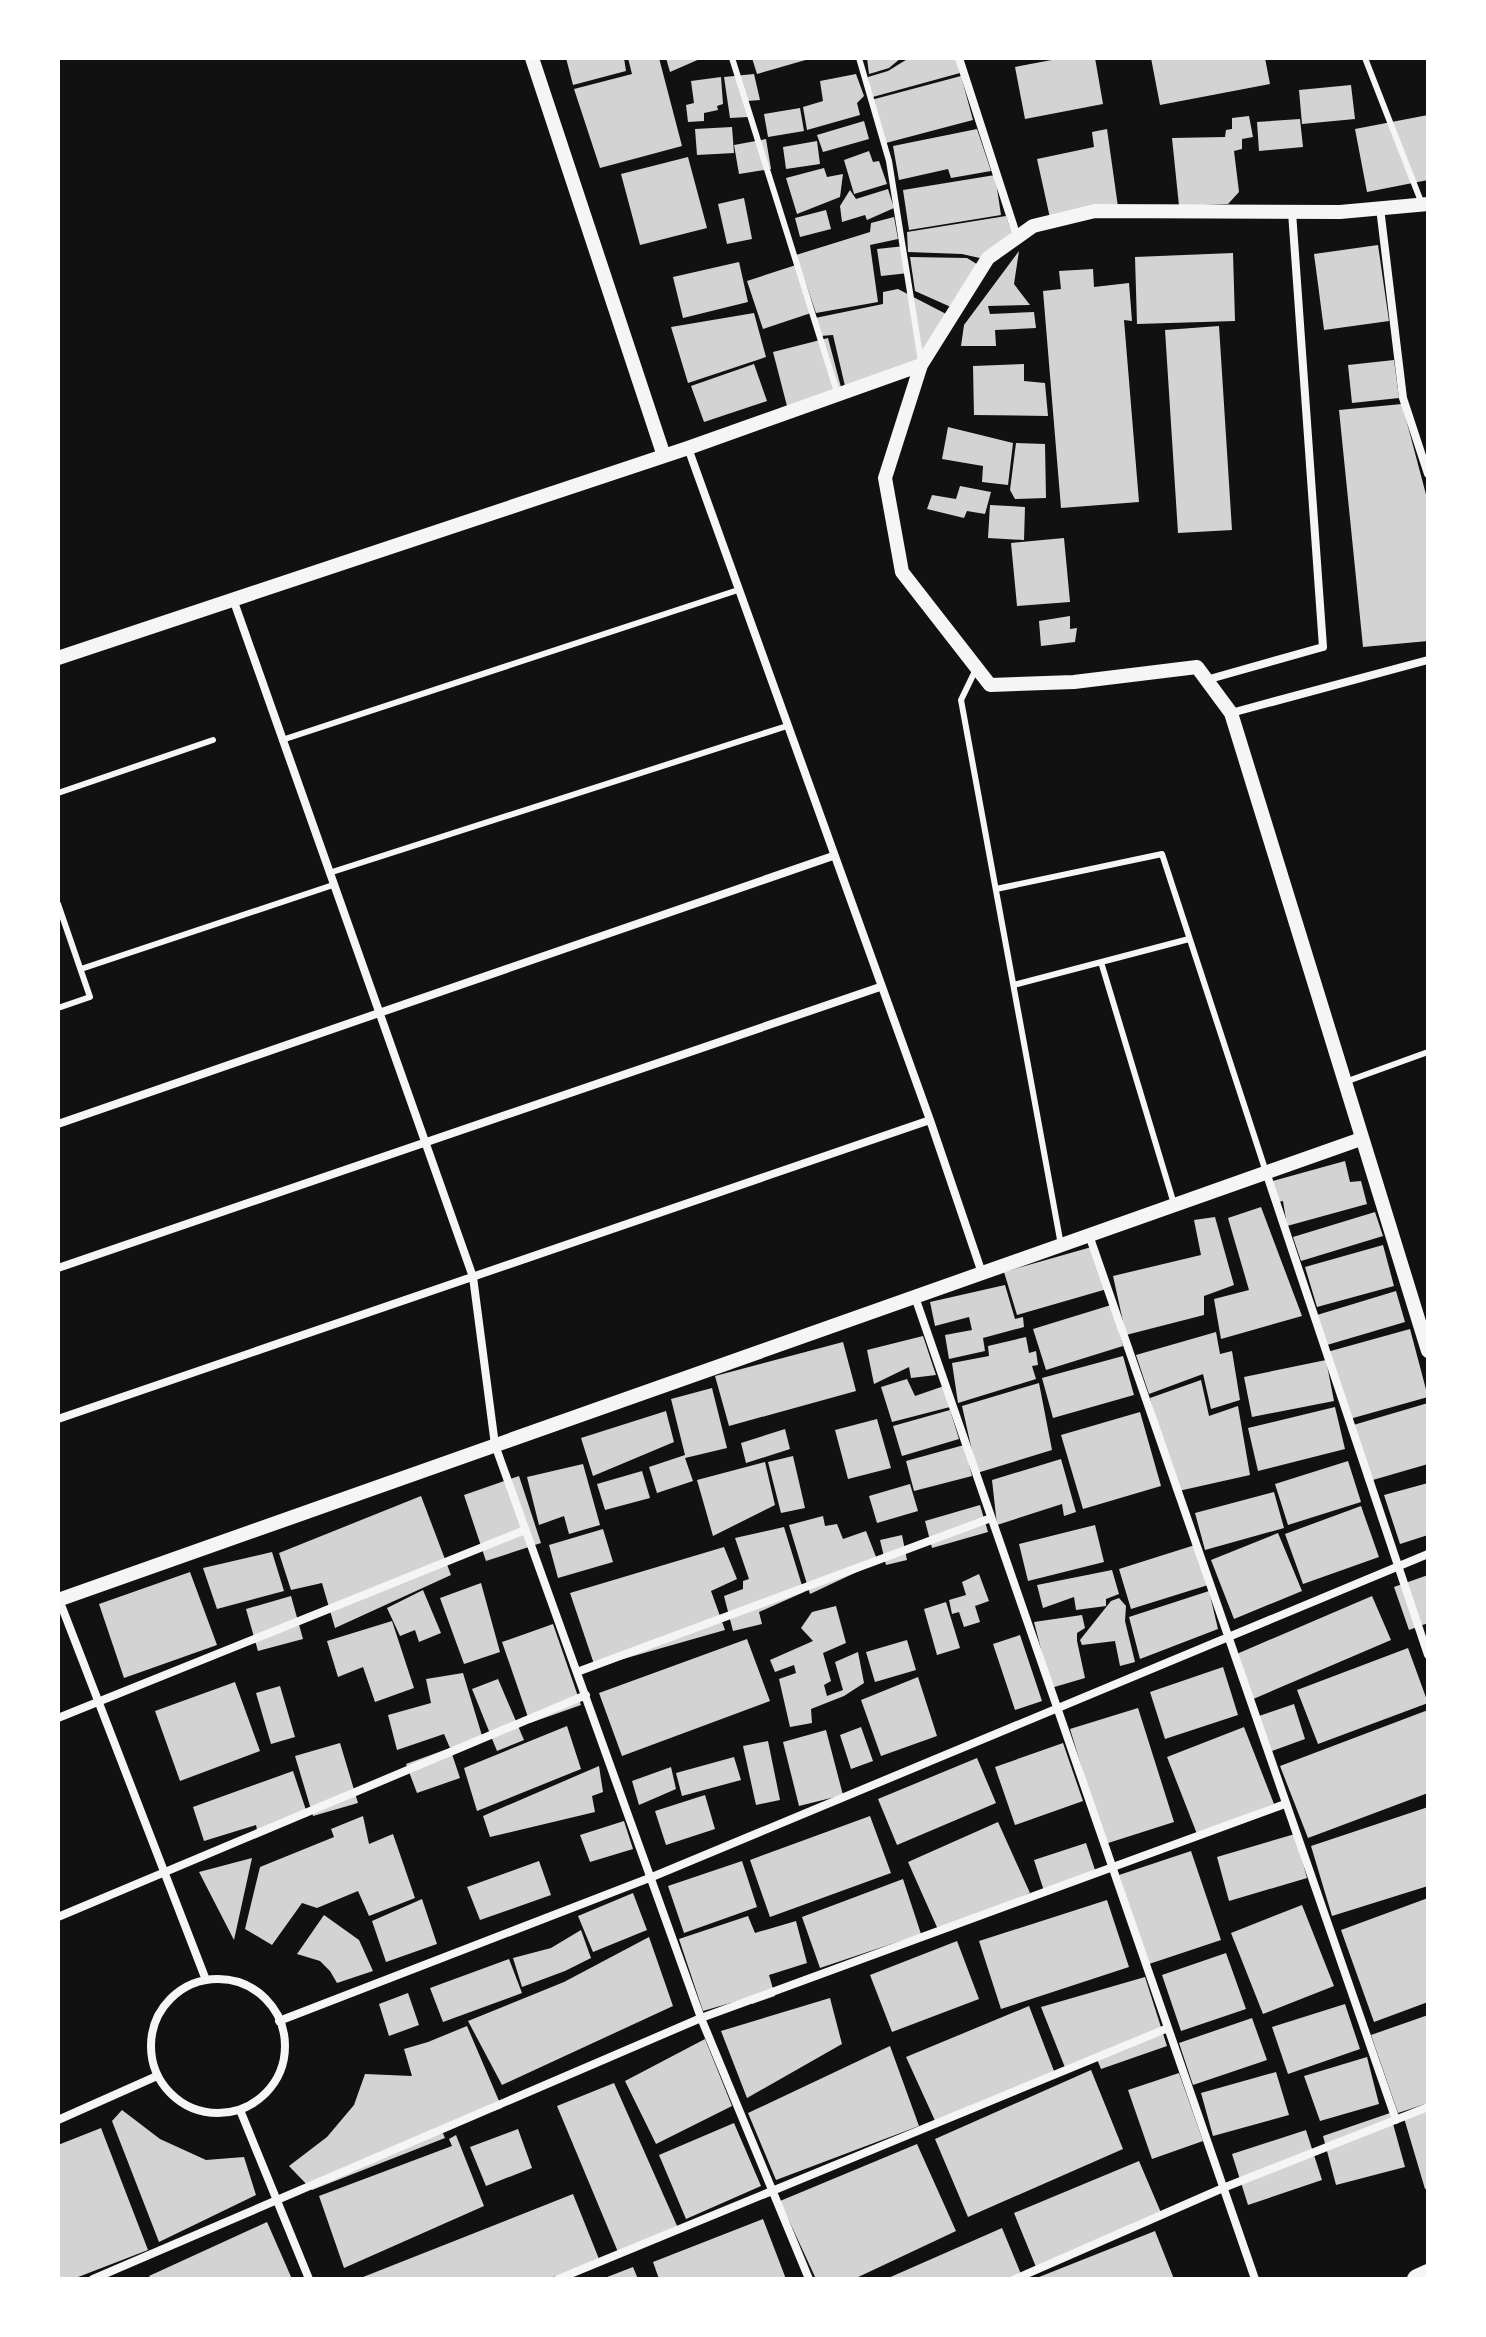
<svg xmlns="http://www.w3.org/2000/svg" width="1486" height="2337" font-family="'Source Sans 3',sans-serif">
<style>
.building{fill:#d3d3d3}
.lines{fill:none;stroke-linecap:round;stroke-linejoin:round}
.service{stroke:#f5f5f5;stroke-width:6}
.minor{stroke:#f5f5f5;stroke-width:8}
.tertiary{stroke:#f5f5f5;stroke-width:14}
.primary{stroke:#f5f5f5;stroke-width:20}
</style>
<rect width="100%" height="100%" fill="#111"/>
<path class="building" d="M566 58H624L626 71 573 85Z
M628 58H659L682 146 600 168 574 89 632 74Z
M666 58H702L670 72Z
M752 58H809V59L757 74Z
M867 58H901L889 68 869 74Z
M909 58H956L960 73 869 98 868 77 888 71Z
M1062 58H1095L1103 104 1025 119 1015 67Z
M1151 58H1265L1270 84 1160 105Z
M754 74 760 100 747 101 748 117 730 118 724 77Z
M856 74 864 96 857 103 860 115 807 130 803 107 823 101 820 81Z
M961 76 973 120 882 144 871 100Z
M721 77 723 104 717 106 718 110 704 113V121L688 122 686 105 694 103 691 81Z
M1351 85 1355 119 1302 124 1299 90Z
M800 108 804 131 768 137 764 114Z
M1428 115V180L1367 192 1355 129Z
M1249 116 1253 137 1242 139V149L1234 151 1239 192 1228 204 1179 206 1172 138 1225 137 1226 130 1232 129V118Z
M1300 119 1303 147 1259 151 1257 122Z
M864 121 869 139 823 152 817 135Z
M732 127 734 153 697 155 695 129Z
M977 129 991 171 951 178 948 169 899 180 893 146Z
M1107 129 1118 207 1050 218 1037 159 1094 147 1092 132Z
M766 139 771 169 739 174 734 145Z
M817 141 820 164 786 169 783 147Z
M869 151 873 162 879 161 887 184 854 194 844 160Z
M688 157 707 228 640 245 621 174Z
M824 168 827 177 843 174 840 197 797 214 786 178Z
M995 175 1001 215 909 230 903 190Z
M888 189 894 208 867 220 865 215 842 222 840 206 850 190 856 199Z
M744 198 752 239 727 244 718 204Z
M826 210 831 229 800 237 795 218Z
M1006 216 1013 237 984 259 962 254 908 252 907 232Z
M894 217 898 239 870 245 878 302 816 313 796 255 870 232 871 223Z
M1378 245 1389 321 1324 330 1314 254Z
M905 246 909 273 881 276 877 249Z
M1019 251 1014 284 1030 305 988 306 990 314 1034 312 1036 328 995 330 996 346H961L964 325Z
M1233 253 1235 321 1137 324 1135 257Z
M910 257 967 258 980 266 953 308 915 291Z
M739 262 748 302 683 318 673 277Z
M796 265 811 313 763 329 747 281Z
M1093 269 1094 287 1129 283 1132 321 1124 320 1139 502 1061 508 1043 291 1061 289 1059 271Z
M898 289 948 315 918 362 845 386 833 335 820 336 815 318 883 304V292Z
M754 313 766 357 688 383 671 327Z
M1219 326 1232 530 1178 533 1165 330Z
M828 338 842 391 787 406 773 352Z
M1394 360 1399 398 1352 403 1348 365Z
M754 364 767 401 704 422 691 386Z
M1024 364V381L1045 383 1048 416 974 415 973 366Z
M1402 404 1428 502V641L1363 647 1339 410Z
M948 427 1013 443 1008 485 982 482 983 466 942 459Z
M1016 443 1045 444 1046 498 1015 499 1010 490Z
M960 486 991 492 985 514 967 511 964 518 927 509 932 495 956 499Z
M990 505 1025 507 1024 540 988 538Z
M1064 538 1070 602 1017 606 1011 543Z
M1070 616V629L1077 628 1075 642 1041 646 1039 621Z
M1345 1161 1350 1182 1361 1181 1367 1204 1287 1226 1283 1201 1273 1203 1269 1182Z
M1261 1207 1302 1316 1221 1339 1214 1299 1249 1290 1228 1218Z
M1375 1212 1383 1236 1301 1261 1293 1237Z
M1215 1217 1234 1285 1204 1296V1315L1126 1335 1113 1276 1201 1255 1194 1220Z
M1383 1245 1394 1286 1317 1307 1305 1267Z
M1095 1246 1107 1289 1017 1315 1004 1272Z
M1005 1285 1015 1319 1023 1317 1024 1327 983 1338 985 1351 949 1359 945 1335 972 1330 969 1317 935 1326 930 1302Z
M1396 1291 1405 1322 1327 1345 1317 1315Z
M1111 1305 1123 1346 1046 1370 1033 1329Z
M1410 1329 1428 1397 1346 1420 1327 1352Z
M1216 1332 1220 1354 1232 1351 1240 1400 1211 1409 1203 1374 1149 1394 1136 1355Z
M923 1336 936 1375 911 1378 909 1367 874 1384 867 1350Z
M1026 1337 1029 1353 1036 1351 1038 1365 1032 1366 1036 1379 958 1403 952 1363 989 1356 988 1346Z
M843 1342 856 1391 729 1426 715 1376Z
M1123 1356 1134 1395 1053 1418 1042 1378Z
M1326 1360 1334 1401 1252 1417 1244 1377Z
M907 1379 915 1396 944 1386 950 1407 892 1422 881 1387Z
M1201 1380 1209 1416 1238 1406 1250 1475 1174 1492 1150 1398Z
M1039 1383 1052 1450 977 1473 962 1406Z
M712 1388 727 1448 685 1458 693 1481 657 1493 649 1467 685 1455 671 1399Z
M1428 1403V1464L1366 1482 1350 1426Z
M1335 1407 1345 1449 1258 1471 1248 1428Z
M950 1410 959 1439 902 1456 893 1426Z
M666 1411 674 1442 593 1476 581 1438Z
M1140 1412 1161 1486 1083 1509 1061 1435Z
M877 1419 891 1468 848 1479 835 1430Z
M785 1429 790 1449 746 1463 741 1443Z
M964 1445 972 1476 914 1491 906 1461Z
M793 1456 805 1508 781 1513 768 1462Z
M1061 1459 1076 1512 1064 1516 1062 1504 997 1525 992 1480Z
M1348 1461 1361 1502 1288 1525 1275 1484Z
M765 1462 775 1505 713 1536 697 1480Z
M583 1464 600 1525 569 1534 564 1516 539 1525 527 1477Z
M642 1471 650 1498 605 1510 597 1484Z
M519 1476 541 1543 486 1561 464 1495Z
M1428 1483V1535L1400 1544 1384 1495Z
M910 1484 918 1511 877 1523 869 1496Z
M1274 1492 1284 1528 1205 1550 1195 1513Z
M421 1496 451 1575 335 1628 322 1583 291 1590 279 1553Z
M980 1505 988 1532 932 1548 925 1521Z
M1361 1506 1379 1557 1303 1584 1285 1534Z
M823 1516 825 1526 837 1524 843 1539 866 1531 878 1562 810 1594 789 1525Z
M1095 1525 1104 1562 1028 1581 1019 1544Z
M784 1527 804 1592 759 1612 762 1624 733 1631 724 1596 743 1589V1581L749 1579 735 1538Z
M603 1529 613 1562 558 1578 549 1545Z
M1278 1533 1302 1591 1234 1619 1211 1560Z
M902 1535 907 1560 886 1565 880 1540Z
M1195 1545 1208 1585 1131 1609 1119 1569Z
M724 1547 737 1579 711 1591 725 1630 595 1667 570 1593Z
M272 1552 284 1591 217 1609 203 1568Z
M1112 1570 1119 1594 1106 1599V1606L1076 1610 1074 1597 1043 1608 1037 1585Z
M190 1572 217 1645 124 1678 99 1604Z
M979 1574 989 1601 975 1606 980 1622 964 1627 959 1612 952 1614 949 1600 966 1595 962 1582Z
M1428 1575V1623L1409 1630 1394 1587Z
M481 1583 500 1652 464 1664 440 1598Z
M423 1590 441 1633 419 1642 415 1630 400 1636 387 1608Z
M1209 1591 1218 1629 1140 1659 1129 1617Z
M291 1596 303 1639 258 1651 246 1609Z
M1372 1596 1391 1640 1251 1700 1232 1656Z
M1119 1598 1126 1606 1125 1621 1135 1662 1120 1666 1115 1641 1082 1645 1080 1640 1111 1601Z
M946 1602 960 1648 937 1655 924 1609Z
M836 1606 846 1643 823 1653 831 1681 824 1685 827 1696 843 1690 835 1662 858 1652 864 1683 844 1696 811 1709 812 1723 790 1727 779 1679 796 1673 794 1665 775 1672 770 1660 813 1641 801 1628 812 1612Z
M1082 1615 1085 1628 1077 1633V1641L1085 1678 1051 1688 1034 1622Z
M392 1621 414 1688 375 1702 363 1667 338 1677 327 1641Z
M553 1624 581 1705 530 1723 502 1642Z
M1020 1635 1042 1701 1015 1710 993 1644Z
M747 1639 770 1701 622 1756 599 1693Z
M907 1640 916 1670 875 1682 866 1652Z
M1408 1648 1428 1703 1318 1744 1297 1690Z
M1223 1667 1238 1715 1165 1739 1150 1692Z
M463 1673 483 1739 450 1748 444 1734 397 1750 388 1715 431 1703 426 1679Z
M918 1677 937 1736 881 1756 861 1700Z
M498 1679 524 1740 497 1751 472 1689Z
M235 1682 260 1751 180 1781 155 1711Z
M280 1686 295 1737 271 1744 256 1693Z
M1294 1704 1305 1739 1272 1751 1259 1716Z
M1138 1708 1174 1822 1105 1844 1070 1729Z
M1428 1710V1793L1308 1838 1280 1766Z
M567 1726 581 1769 477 1811 464 1768Z
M861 1727 873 1761 851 1769 840 1735Z
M1244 1727 1274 1804 1197 1834 1167 1757Z
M826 1730 843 1795 799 1806 783 1742Z
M768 1741 780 1800 756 1805 743 1746Z
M340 1743 358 1803 313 1816 295 1756Z
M1063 1743 1083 1801 1015 1825 995 1767Z
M450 1748 460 1778 417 1793 406 1764Z
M734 1757 741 1780 682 1796 676 1773Z
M977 1758 996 1803 897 1845 878 1799Z
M599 1766 603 1792 592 1796 595 1812 490 1837 483 1816Z
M671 1767 676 1789 639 1805 632 1781Z
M293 1771 308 1816 258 1834 256 1825 204 1841 193 1807Z
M705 1795 715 1829 666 1845 655 1811Z
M1428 1807V1886L1332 1916 1311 1846Z
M363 1816 369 1844 393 1834 415 1898 369 1916 358 1891 317 1908 302 1903 272 1945 245 1929 260 1867 334 1837 331 1829Z
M870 1816 891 1873 770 1917 750 1860Z
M624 1821 633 1849 590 1862 580 1835Z
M998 1822 1030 1893 940 1934 908 1862Z
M1295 1834 1307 1878 1229 1901 1217 1857Z
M1086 1843 1096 1873 1044 1891 1034 1860Z
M1191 1851 1221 1940 1149 1964 1119 1875Z
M252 1858 234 1940 199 1872Z
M539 1861 551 1895 480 1920 467 1887Z
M742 1861 757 1907 684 1933 668 1886Z
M903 1879 921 1934 820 1968 802 1917Z
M633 1893 647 1930 593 1952 578 1916Z
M1428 1898V2002L1374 2022 1341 1930Z
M422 1899 437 1944 386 1962 372 1921Z
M1107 1900 1129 1967 1001 2009 979 1941Z
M1302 1905 1334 1986 1263 2014 1231 1933Z
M324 1915 359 1940 373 1971 337 1983 330 1971 320 1961 297 1954Z
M748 1916 755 1933 796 1921 807 1963 769 1975 775 1996 752 2004 751 1997 703 2011 679 1939Z
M581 1930 591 1958 565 1971 522 1987 513 1958 551 1948Z
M649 1937 673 2006 502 2085 468 2021 564 1982Z
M957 1941 979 1999 892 2032 870 1975Z
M1226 1953 1246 2009 1181 2031 1162 1975Z
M509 1959 522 1993 443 2022 430 1988Z
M1145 1977 1167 2046 1101 2069 1096 2057 1066 2070 1041 2007Z
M408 1993 419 2025 389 2036 379 2004Z
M830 1998 842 2044 747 2098 721 2031Z
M1345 2004 1360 2049 1288 2074 1272 2027Z
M1029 2006 1054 2071 937 2125 906 2057Z
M1428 2015V2103L1398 2113 1371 2035Z
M1252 2018 1267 2060 1193 2085 1179 2043Z
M467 2026 502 2108 441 2129 445 2138 312 2190 289 2166 327 2137 354 2105 365 2074 412 2076 404 2049 428 2042Z
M705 2039 732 2106 656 2144 625 2081Z
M890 2046 919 2126 776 2180 748 2113Z
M1367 2057 1379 2104 1320 2121 1304 2076Z
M1091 2070 1123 2149 968 2217 935 2139Z
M1276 2072 1289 2115 1213 2136 1201 2093Z
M1179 2073 1203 2141 1152 2159 1128 2090Z
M614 2083 678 2228 618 2252 557 2106Z
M122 2110 160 2139 206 2160 244 2157 256 2195 159 2242 112 2121Z
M1428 2111V2188L1425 2189 1404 2118Z
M1390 2113 1405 2167 1336 2185 1323 2136Z
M734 2123 761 2186 686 2219 659 2155Z
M101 2128 148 2250 73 2279H58V2145Z
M518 2129 532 2168 486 2186 470 2147Z
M1306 2130 1322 2180 1248 2205 1232 2154Z
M456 2135 484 2206 344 2268 319 2196 452 2146 449 2139Z
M917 2144 956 2231 854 2279H816L780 2201Z
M1139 2161 1162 2215 1036 2267 1014 2213Z
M573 2194 599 2259 548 2279H358Z
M763 2219 786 2279H659L653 2262Z
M267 2222 292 2279H151L149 2276Z
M1002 2228 1021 2274 1009 2279H886Z
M1155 2231 1174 2279H1034Z
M633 2267 638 2279H602Z"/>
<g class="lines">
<path class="service" d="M732 58 838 395
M859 58 889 161 921 361
M1365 58 1422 204
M976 669 961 700 1061 1245
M282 740 738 590
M58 793 213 740
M329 873 787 726
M996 889 1162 854 1266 1172
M58 904 90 997 58 1008
M1101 962 1174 1204
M81 969 333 885
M1014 985 1189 939
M1345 1082 1428 1052"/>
<path class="minor" d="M959 58 1017 237
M1380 208 1403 398 1428 474
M688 448 930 1120 982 1273
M233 599 473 1277 495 1445 701 2018 809 2279
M1206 680 1323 647 1292 212
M1231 713 1428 660
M58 1124 833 856
M1266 1172 1428 1655
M1089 1235 1396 2120
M58 1268 880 987
M915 1297 1255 2279
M58 1419 930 1120
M58 1597 206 1980
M577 1672 991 1518
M58 1718 525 1530
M58 1917 586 1695
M151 2046a67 67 0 1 1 134 0a67 67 0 1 1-134 0Z
M279 2021 652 1877 1428 1554
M240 2110 309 2279
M58 2120 157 2076
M93 2279 701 2018 1285 1804
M558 2279 1168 2028
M1015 2279 1223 2188 1428 2107"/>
<path class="tertiary" d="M532 58 664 456
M921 365 885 478 902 572 990 685 1074 682 1197 667 1231 713 1428 1351
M58 658 688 448 921 365 988 258 1033 226 1095 211 1340 212 1428 204
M58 1600 1361 1139"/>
<path class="primary" d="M1417 2279 1428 2274"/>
</g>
<rect width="1486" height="2337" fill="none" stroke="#ffffff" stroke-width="120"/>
</svg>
